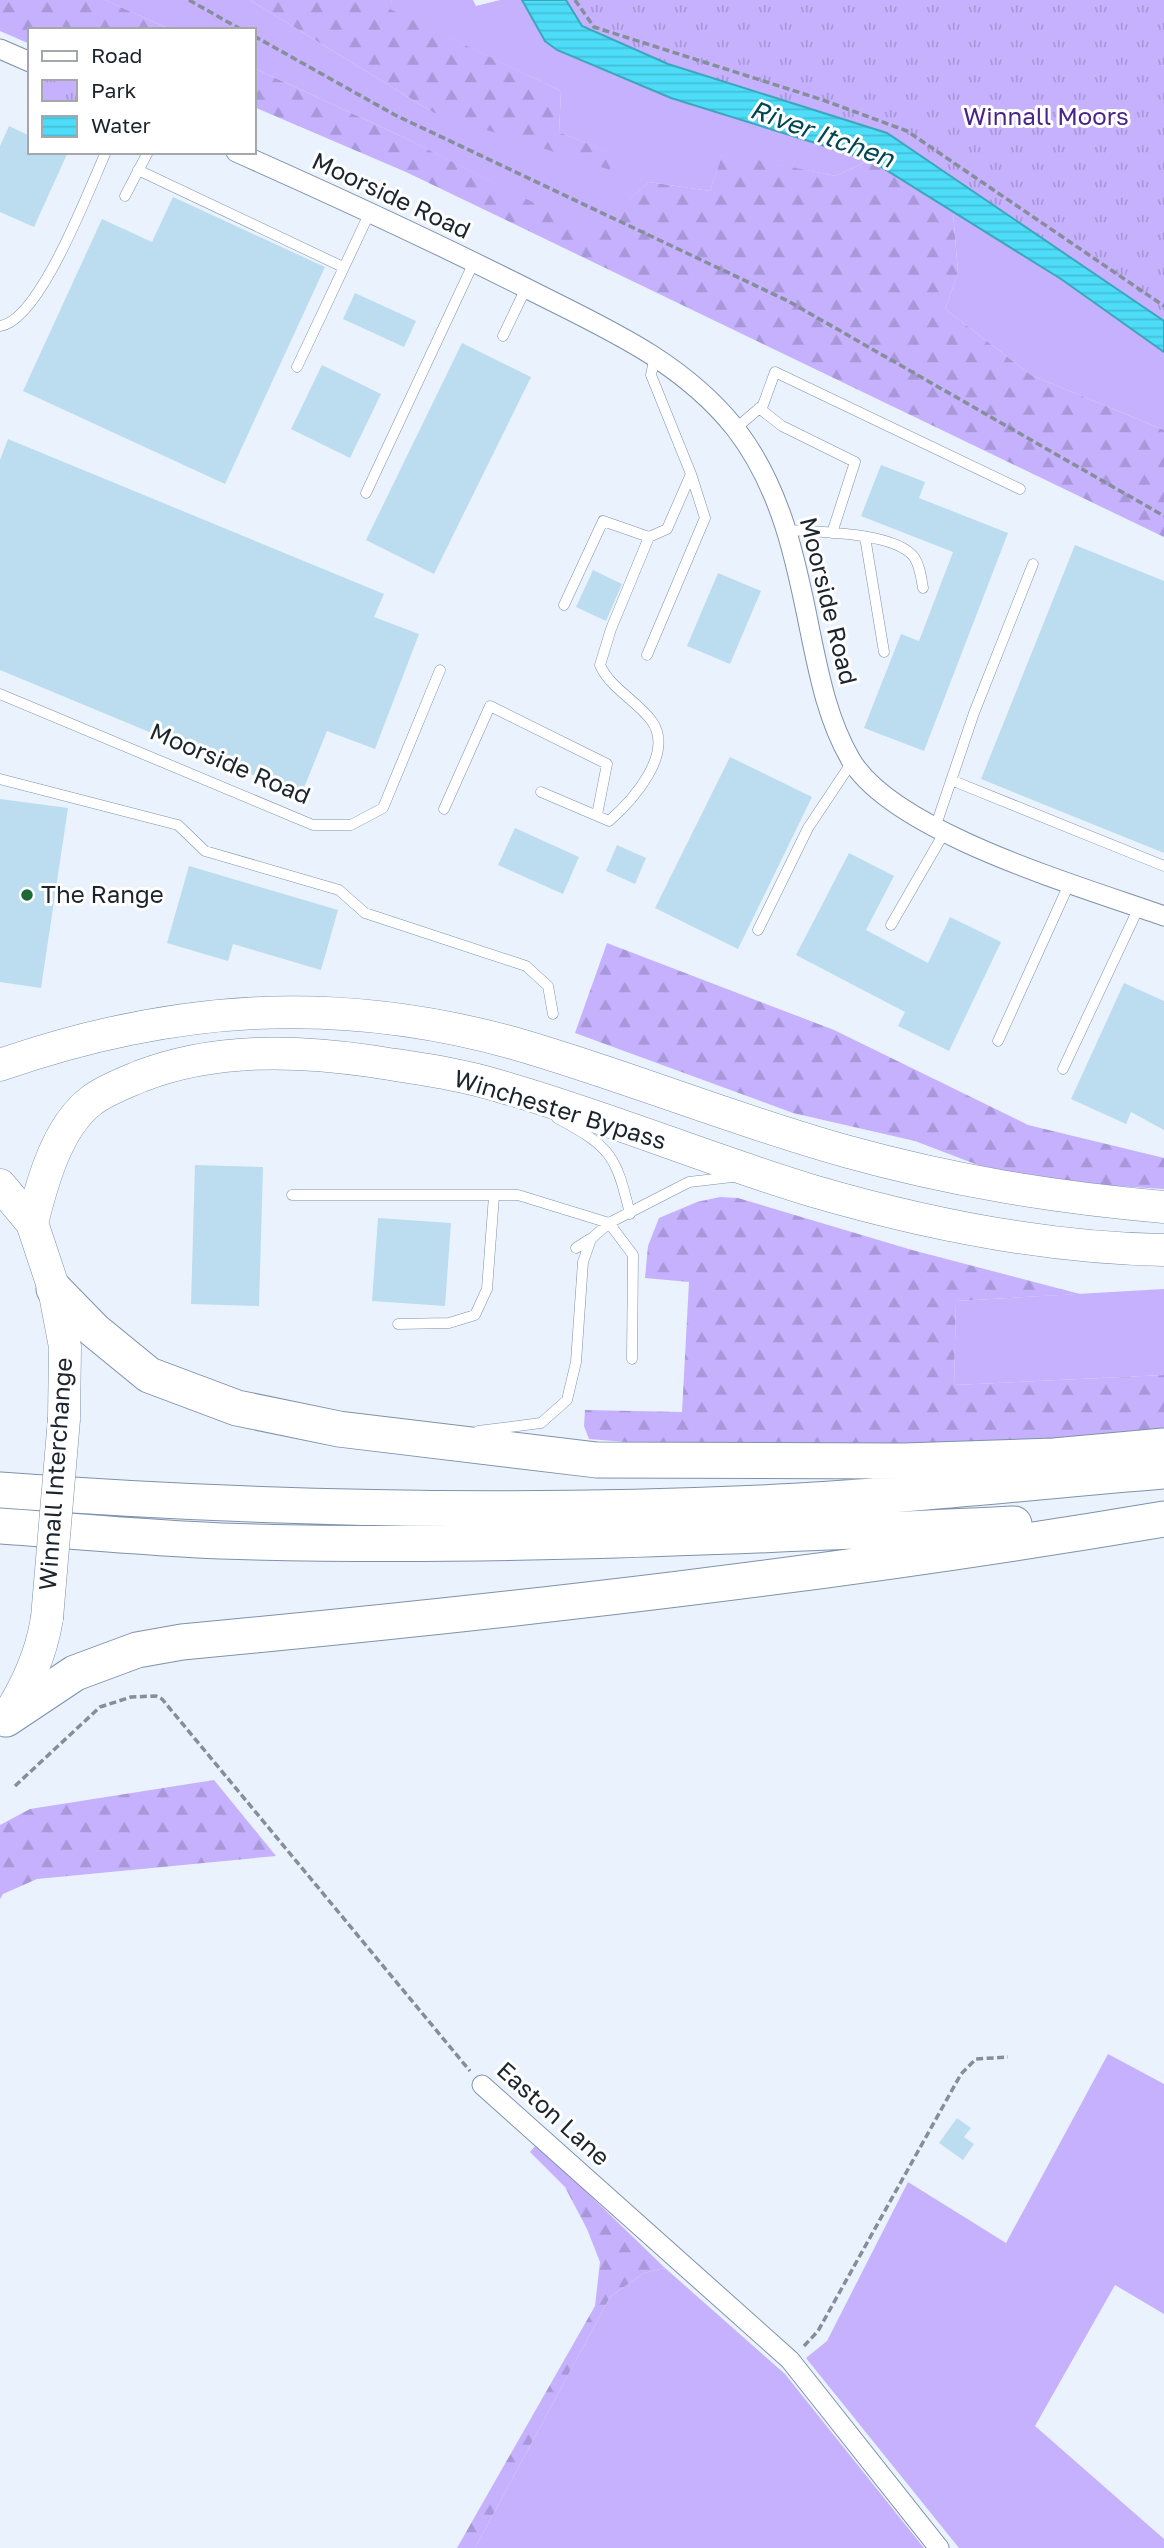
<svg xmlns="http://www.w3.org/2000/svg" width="1164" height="2548" font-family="'Golos Text',sans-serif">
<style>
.grass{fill:#c5b1fd}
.forest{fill:url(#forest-firs)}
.park{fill:url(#park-tufts)}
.water{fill:url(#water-rules);stroke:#3ea6bc;stroke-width:2}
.building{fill:#bcddf0}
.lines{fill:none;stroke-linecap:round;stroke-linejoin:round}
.service-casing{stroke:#7e92ab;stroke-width:11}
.minor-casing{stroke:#7e92ab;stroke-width:21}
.trunk-casing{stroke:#7e92ab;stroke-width:33}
.motorway-casing{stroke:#7e92ab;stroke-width:37}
.path{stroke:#868e99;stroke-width:3.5;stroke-dasharray:7 3.5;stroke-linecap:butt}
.service{stroke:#fff;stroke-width:10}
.minor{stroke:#fff;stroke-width:19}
.trunk{stroke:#fff;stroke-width:32}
.motorway{stroke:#fff;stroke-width:35}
.trunk-bridge-casing{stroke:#7e92ab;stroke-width:33;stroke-linecap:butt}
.trunk-bridge{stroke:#fff;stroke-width:32}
.poi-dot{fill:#1c6836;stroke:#fff;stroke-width:2.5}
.labels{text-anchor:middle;stroke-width:6;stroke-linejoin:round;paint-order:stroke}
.park-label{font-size:24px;fill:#4b2487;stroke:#fff}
.street-label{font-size:24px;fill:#1c242e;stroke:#fff}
.poi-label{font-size:24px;fill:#1c242e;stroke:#fff;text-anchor:start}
.water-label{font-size:26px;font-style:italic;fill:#024651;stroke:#fff}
</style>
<defs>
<pattern id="forest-firs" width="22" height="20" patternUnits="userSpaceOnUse" patternTransform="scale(1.75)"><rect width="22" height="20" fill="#c5b1fd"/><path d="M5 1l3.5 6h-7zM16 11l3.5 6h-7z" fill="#a998d9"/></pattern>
<pattern id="park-tufts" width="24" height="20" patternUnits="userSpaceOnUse" patternTransform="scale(1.75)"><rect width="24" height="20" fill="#c5b1fd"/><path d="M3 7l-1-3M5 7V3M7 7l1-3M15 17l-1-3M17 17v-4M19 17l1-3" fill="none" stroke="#a998d9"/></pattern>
<pattern id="water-rules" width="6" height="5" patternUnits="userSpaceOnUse" patternTransform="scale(1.75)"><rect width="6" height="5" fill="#4dddf9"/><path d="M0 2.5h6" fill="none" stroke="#43bed6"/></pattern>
</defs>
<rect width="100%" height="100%" fill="#eaf2fd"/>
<path class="grass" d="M105 0H250L434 113 609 153 559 132 561 91 389 9 392 0H473L476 6 500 0H522L545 41 557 50 671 98 870 160 836 176 723 154 710 191 649 182 592 233 401 136 254 68V30H172Z
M953 212 1061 279 1164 352V430L1031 375 945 309 958 273Z
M1164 1289V1375L954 1385 956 1301Z
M1108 2054 1164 2084V2314L1115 2285 1035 2426 1164 2539V2548H959L806 2358 827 2341 908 2182 1006 2243Z
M665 2268 785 2374 924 2548H475L610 2297 644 2273Z"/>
<path class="forest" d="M0 0H105L172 30H30V44L0 31Z
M250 0H392L390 9 561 91 559 132 610 153V170L434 113Z
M254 68 401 136 592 232 649 182 710 191 723 153 836 176 870 160 953 212 958 273 945 309 1031 375 1164 430V537L406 172 254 107Z
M607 943 834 1030 1028 1125 1164 1158V1189L1017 1180 915 1141 793 1113 575 1033Z
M720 1197 738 1198 912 1250 1080 1294 956 1301 954 1385 1164 1375V1436L1013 1449 688 1447 589 1439 584 1426 585 1410 682 1412 689 1282 645 1278 648 1246 659 1218 697 1202Z
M214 1780 276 1856 37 1879 3 1894 0 1899V1825L30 1809Z
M537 2144 665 2268 644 2273 610 2297 475 2548H457L595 2306 600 2262 587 2229 565 2187 530 2152Z"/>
<path class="park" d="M543 0H1164V339L884 151 562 34Z"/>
<path class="water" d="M522 0H566L582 26 668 64 887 133 1164 321V352L1061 279 870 160 671 98 557 50 545 41Z"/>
<path class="building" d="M9 126 30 136V152H68L34 227 0 212V146Z
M173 197 325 267 225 484 23 391 102 219 152 242Z
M355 293 416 321 404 347 343 319Z
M462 343 531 377 434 574 366 540Z
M322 365 381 394 350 458 291 429Z
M8 439 384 594 374 617 419 634 375 749 327 731 301 795 0 670V460Z
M881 465 925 482 919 498 1008 533 924 751 864 728 901 634 919 641 953 552 861 516Z
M1075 545 1164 581V853L981 779Z
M593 570 622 584 606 621 576 607Z
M718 573 761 591 730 664 687 646Z
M730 757 812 797 738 949 655 908Z
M0 799 68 808 41 988 0 982Z
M515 828 579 857 563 894 498 865Z
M617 845 646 858 635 884 606 871Z
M849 853 894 876 866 930 928 963 950 917 1001 942 949 1051 898 1026 905 1012 796 955Z
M189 866 338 910 321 970 233 944 228 961 167 943Z
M1124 983 1164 1001V1130L1131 1112 1126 1124 1071 1099Z
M195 1165 263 1167 259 1306 191 1304Z
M378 1218 451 1223 445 1306 372 1301Z
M957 2118 971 2128 964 2137 974 2144 963 2160 939 2143Z"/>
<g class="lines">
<defs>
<path id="service" d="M138 170 343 267
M125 196 148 152
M0 326C40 321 89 189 106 152
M503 336 526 288
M297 367 370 212
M759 408 782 426 855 462 832 533
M735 429 763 405 775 372 1020 489
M366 493 474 262
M787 530C817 532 895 532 914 557 920 566 921 577 923 588
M865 537 884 652
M564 605 603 521 649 537 667 529 691 474
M647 655 705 518 691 474 651 375 655 356
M0 694 313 825H351L383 808 440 670
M0 779 178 825 205 851 339 890 365 913 526 966 548 986 553 1014
M951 780 1164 866
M541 792 609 821C632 801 676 753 651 720 636 700 610 688 600 665L611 629 649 537
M444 809 490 706 607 764 597 815
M935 828 974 713 1033 564
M891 925 944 833
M758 930 808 828 852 762
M998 1041 1070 882
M1063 1069 1139 907
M557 1118C611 1147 616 1155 630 1214
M292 1195H518L609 1223 633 1255 632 1359
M576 1248 590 1239
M398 1324 449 1323 475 1315 487 1289 494 1196
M478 1431 541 1423 567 1400 576 1362 583 1262 591 1239 609 1223 689 1182 732 1177"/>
<path id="minor" d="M0 49 30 62
M236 152C333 195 428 239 522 286 600 326 679 358 735 428 781 487 796 560 810 631 819 675 828 721 851 760 894 833 1083 887 1164 916
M482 2085 790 2360 939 2548"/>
<path id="trunk" d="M0 1065C173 1005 336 994 513 1043 625 1075 733 1120 845 1151 953 1181 1052 1197 1164 1207
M0 1185 32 1223 54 1289 65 1347 64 1419
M32 1223C42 1183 57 1127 91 1101 105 1090 125 1083 141 1076 214 1048 294 1050 370 1061 413 1068 457 1073 499 1086 605 1116 707 1159 813 1191 926 1224 1046 1248 1164 1250
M6 1719C26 1687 41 1656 47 1618"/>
<path id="motorway" d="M54 1289 94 1330 149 1375 237 1408 339 1429 597 1460 904 1461 1054 1456 1164 1446
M0 1490C254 1509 507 1514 761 1503 895 1497 1030 1482 1164 1471
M0 1526C74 1531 148 1538 221 1541 486 1549 750 1536 1014 1524
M6 1719 75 1673 137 1650 182 1642C511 1611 838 1574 1164 1519"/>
</defs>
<use href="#service" class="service-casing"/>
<use href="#minor" class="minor-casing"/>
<use href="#trunk" class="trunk-casing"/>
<use href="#motorway" class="motorway-casing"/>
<path class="path" d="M189 0 242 30
M575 0 594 27 823 100 907 131 1164 306
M254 36 395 115 788 301 1164 516
M15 1786 100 1707 131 1697 156 1696 162 1699 470 2071
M804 2346 818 2331 961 2074 976 2059 1008 2057"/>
<use href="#service" class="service"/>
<use href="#minor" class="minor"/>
<use href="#trunk" class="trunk"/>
<use href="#motorway" class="motorway"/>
<defs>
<path id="trunk-bridge" d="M47 1618 64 1419"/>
</defs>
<use href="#trunk-bridge" class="trunk-bridge-casing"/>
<use href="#trunk-bridge" class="trunk-bridge"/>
</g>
<circle class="poi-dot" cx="27" cy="895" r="7"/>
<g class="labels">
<g class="park-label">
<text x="1046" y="125">Winnall Moors</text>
</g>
<g class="street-label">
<text transform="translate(391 196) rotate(25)" y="8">Moorside Road</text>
<text transform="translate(828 601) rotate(76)" y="8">Moorside Road</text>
<text transform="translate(230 764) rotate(23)" y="8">Moorside Road</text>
<text transform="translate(560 1110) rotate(17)" y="8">Winchester Bypass</text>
<text transform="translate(56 1474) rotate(-86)" y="8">Winnall Interchange</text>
<text transform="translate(553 2114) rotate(42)" y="8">Easton Lane</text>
</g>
<g class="poi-label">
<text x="41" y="903">The Range</text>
</g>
<g class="water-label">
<text transform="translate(822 134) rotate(20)" y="9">River Itchen</text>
</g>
</g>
<rect x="28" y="28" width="228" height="126" fill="#ffffff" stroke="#a4a7ab" stroke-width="2"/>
<rect x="42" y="51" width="35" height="10" fill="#ffffff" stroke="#a4a7ab" stroke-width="2"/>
<text x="91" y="63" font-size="21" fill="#1c242e">Road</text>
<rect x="42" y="80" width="35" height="21" fill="url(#park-tufts)" stroke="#a4a7ab" stroke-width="2"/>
<text x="91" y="98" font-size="21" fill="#1c242e">Park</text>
<rect x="42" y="116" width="35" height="21" fill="url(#water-rules)" stroke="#a4a7ab" stroke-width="2"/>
<text x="91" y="133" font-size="21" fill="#1c242e">Water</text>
</svg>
